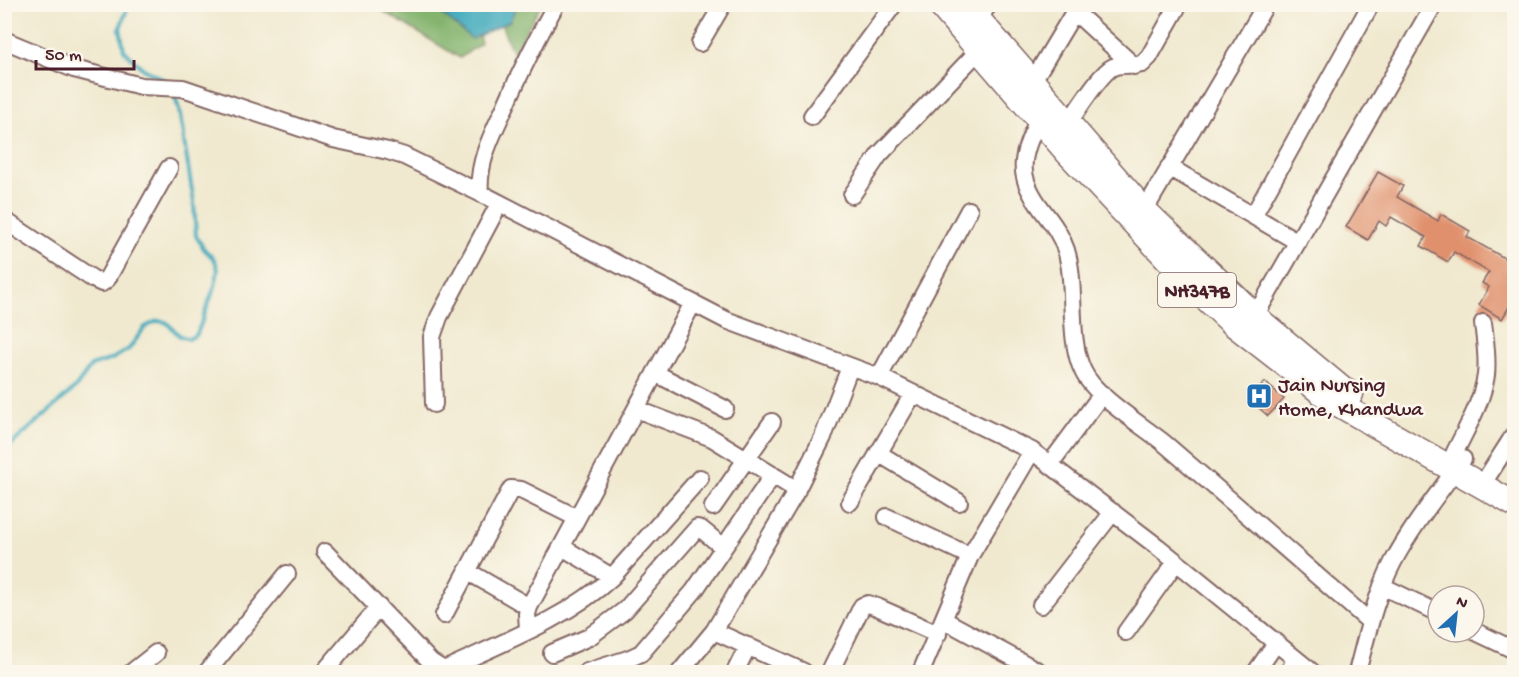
<svg xmlns="http://www.w3.org/2000/svg" width="1519" height="677" font-family="'Gochi Hand',sans-serif">
<style>
.forest{fill:#84b46e;stroke:#676a4c;stroke-width:1.5}
.water{fill:#3da9bc;stroke:#446474;stroke-width:1.5}
.lines{fill:none;stroke-linecap:round;stroke-linejoin:round}
.stream{stroke:#3da9bc;stroke-width:4}
.building{fill:#e0906c}
.minor-casing{stroke:#846664;stroke-width:20}
.highway-casing{stroke:#846664;stroke-width:27}
.minor{stroke:#fff;stroke-width:16}
.highway{stroke:#fff;stroke-width:24}
.labels{text-anchor:middle;stroke-width:5;stroke-linejoin:round;paint-order:stroke}
.shield{fill:#fbf7ec;stroke:#7f6065;stroke-width:1.5}
.shield-label{font-size:20px;font-weight:bold;fill:#4a1f2b}
.poi-label{font-size:21px;fill:#4a1f2b;stroke:#fbf7ec;text-anchor:start}
</style>
<rect width="100%" height="100%" fill="#fbf7ec"/>
<filter id="ink" filterUnits="userSpaceOnUse"><feTurbulence type="fractalNoise" baseFrequency=".0167" numOctaves="2"/><feDisplacementMap in="SourceGraphic" scale="12" xChannelSelector="R" yChannelSelector="G"/><feConvolveMatrix kernelMatrix="1 2 1 2 8 2 1 2 1" color-interpolation-filters="sRGB"/></filter>
<filter id="wash" filterUnits="userSpaceOnUse"><feTurbulence type="fractalNoise" baseFrequency=".008" numOctaves="4" result="noise"/><feDisplacementMap in="SourceGraphic" scale="24" xChannelSelector="R" yChannelSelector="G"/><feGaussianBlur stdDeviation="1.35" result="paint"/><feColorMatrix in="noise" values="0 0 0 0 0 0 0 0 0 0 0 0 0 0 0 0 0 1.4 0 .05"/><feComposite in="paint" operator="in"/></filter>
<g filter="url(#wash)">
<rect width="100%" height="100%" fill="#f0e9cf"/>
<path class="forest" d="M373 5H462L471 9 481 43 460 58Z
M503 5H541L513 53C507 38 496 21 503 5Z"/>
<path class="water" d="M431 5H517L510 21 472 39Z"/>
<g class="lines">
<path class="stream" d="M129 4 120 28 124 50 142 68 164 80
M4 451 75 388 91 366 112 359 129 349 145 327 157 321 166 322 180 336 189 339 197 334 215 286 218 270 215 260 204 249 196 236 194 203 179 110 174 93"/>
</g>
<g id="blocks">
<path class="building" d="M1378 172 1403 186 1397 197 1438 221 1441 214 1470 231 1467 237 1515 264V297L1502 319 1479 305 1489 287 1482 283 1489 272 1454 252 1448 262 1421 246 1426 237 1391 217 1386 226 1379 221 1368 240 1346 227Z
M1265 382 1284 399 1268 416 1249 399Z"/>
</g>
</g>
<g filter="url(#ink)">
<use href="#blocks" fill-opacity="0" stroke="#846664" stroke-width="1.5"/>
<g class="lines">
<defs>
<path id="minor" d="M556 4C538 37 521 70 506 105 493 133 477 162 480 193L726 320 879 377 1032 451 1158 547 1312 672
M1075 12 1134 66
M978 19 989 4
M4 40 74 69 141 86 183 88 333 139 388 151 404 156 480 193
M700 43 723 4
M1028 89 1079 4
M812 116 894 4
M1038 120C1021 158 1015 175 1043 211 1053 224 1061 235 1066 250 1077 285 1067 339 1083 371 1094 396 1142 425 1164 443 1233 502 1301 562 1370 622
M1068 123C1078 110 1100 73 1113 67 1122 63 1133 66 1142 64L1149 57 1179 4
M1169 167 1298 242
M852 195 879 155 986 43
M1253 216 1371 4
M1140 218 1266 4
M4 220 93 279 102 283 107 279 169 168
M1251 323 1434 4
M655 373 725 409
M879 377 969 210
M434 404 432 337 439 317 499 204
M636 409 712 438 797 490
M878 453 959 502
M1454 454C1466 429 1482 403 1486 375 1488 358 1485 340 1483 323
M1050 464 1102 394
M1489 474 1514 435
M850 502 913 394
M713 507 772 422
M887 517 970 556
M562 547 612 577
M325 552 431 662 442 669H446C501 643 568 618 612 577L700 478
M467 571 529 607
M1382 586 1438 613
M1041 605 1113 512
M444 615 511 489 521 490 577 518
M944 620 1040 672
M528 629 527 614 529 607 693 303
M714 631 804 672
M1474 631 1514 650
M1126 632 1176 562
M552 653 589 637 625 610 697 528 701 529 723 547
M132 672 156 653
M207 672 287 574
M324 672 379 607
M587 672 628 659 641 653 694 591 773 475
M680 672 714 631 793 497 823 437 850 367
M735 672 748 646
M830 672 862 606 868 604 877 607 938 634
M921 672 970 556 1032 451
M1256 672 1276 643
M1289 672 1295 659
M1357 672C1367 635 1375 597 1393 562 1412 526 1439 493 1463 459"/>
<path id="highway" d="M939 4 1066 151 1196 289 1232 323 1331 400 1514 504
M965 4 1144 210 1265 325 1342 389 1351 394"/>
</defs>
<use href="#minor" class="minor-casing"/>
<use href="#highway" class="highway-casing"/>
<use href="#minor" class="minor"/>
<use href="#highway" class="highway"/>
</g>
</g>
<defs>
<symbol id="hospital-square" viewBox="-11 -11 22 22"><rect x="-9" y="-9" width="18" height="18" rx="4" fill="#1f6fb2" stroke="#fbf7ec"/><path d="M-5-5h3v3.5h4V-5h3V5h-3V1.5h-4V5h-3Z" fill="#fff"/></symbol>
</defs>
<g fill-rule="evenodd">
<use href="#hospital-square" x="1244" y="381" width="30" height="30"/>
</g>
<g class="labels">
<rect class="shield" x="1158" y="273" width="78" height="34" rx="4.5"/>
<g class="shield-label">
<text x="1197" y="297">NH347B</text>
</g>
<g class="poi-label">
<text x="1278" y="391">Jain Nursing<tspan x="1278" dy="24">Home, Khandwa</tspan></text>
</g>
</g>
<rect width="1519" height="677" fill="none" stroke="#fbf7ec" stroke-width="24"/>
<g transform="translate(1456 614) rotate(27)"><circle r="28" fill="#fbf7ec" stroke="#b4a19f" stroke-width="1.5"/>
<path d="M0-4.5L10 22L0 15L-10 22Z" fill="#1f6fb2"/>
<text y="-9" font-size="16" font-weight="bold" text-anchor="middle" fill="#4a1f2b">N</text>
</g>
<path d="M36 60v9h98v-9" fill="none" stroke="#4a1f2b" stroke-width="3"/>
<text x="45" y="60" font-size="18" fill="#4a1f2b" stroke="#fbf7ec" stroke-width="4.5" paint-order="stroke">50 m</text>
</svg>
